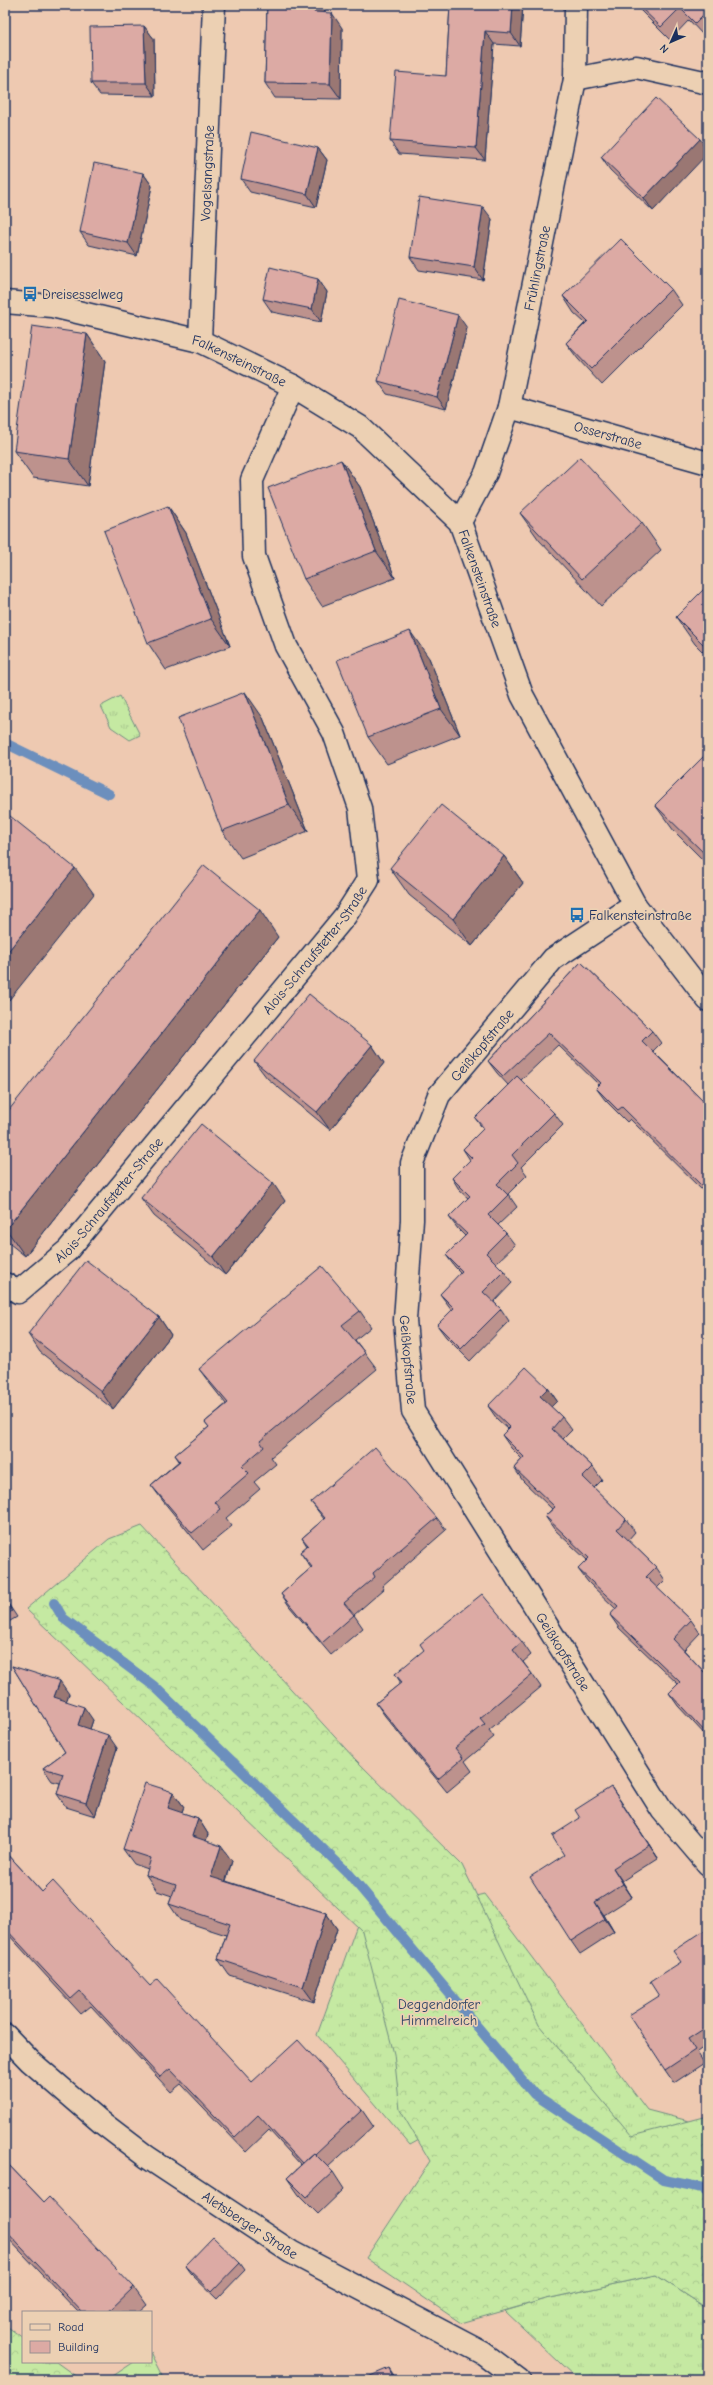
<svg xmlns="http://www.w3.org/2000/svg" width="713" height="2385" font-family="'Comic Neue',sans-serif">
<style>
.grass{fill:url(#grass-tufts);stroke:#708c80}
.forest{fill:url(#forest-crowns);stroke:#708c80}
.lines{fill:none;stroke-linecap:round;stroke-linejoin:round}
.stream{stroke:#6c8fbd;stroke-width:10}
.minor-casing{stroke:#1b2f5e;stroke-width:25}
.minor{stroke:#ecd0b3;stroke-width:22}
.wall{fill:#bd928d;stroke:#1b2f5e}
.shaded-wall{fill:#9a7773;stroke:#1b2f5e}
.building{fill:#dcaaa4;stroke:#1b2f5e}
.labels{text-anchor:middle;stroke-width:3.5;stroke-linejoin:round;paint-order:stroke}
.street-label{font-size:14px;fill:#1b2f5e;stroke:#ecd0b3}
.poi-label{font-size:14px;fill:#1b2f5e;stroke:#ecd0b3;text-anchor:start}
.park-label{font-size:14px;fill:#2c4265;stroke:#ecd0b3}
</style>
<defs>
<pattern id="grass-tufts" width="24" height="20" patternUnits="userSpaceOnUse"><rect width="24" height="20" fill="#c5e9a2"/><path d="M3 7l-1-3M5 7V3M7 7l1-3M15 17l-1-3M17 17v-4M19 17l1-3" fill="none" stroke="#a9c88e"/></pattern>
<pattern id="forest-crowns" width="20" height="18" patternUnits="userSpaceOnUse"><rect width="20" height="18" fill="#c5e9a2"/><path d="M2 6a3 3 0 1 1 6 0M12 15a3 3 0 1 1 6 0" fill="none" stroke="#a9c88e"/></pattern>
</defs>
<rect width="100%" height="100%" fill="#eec9b1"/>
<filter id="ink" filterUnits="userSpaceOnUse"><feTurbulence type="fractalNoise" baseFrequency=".025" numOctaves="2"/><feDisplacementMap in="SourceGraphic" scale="8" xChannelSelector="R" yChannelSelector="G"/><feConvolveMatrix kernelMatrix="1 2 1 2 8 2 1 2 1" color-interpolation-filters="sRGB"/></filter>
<g filter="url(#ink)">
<path class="grass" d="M120 696 140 735 130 740 111 727 101 706Z
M484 1894 647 2110 704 2125 708 2278 481 2106 410 2145 317 2035 357 1925Z
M656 2275 708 2309V2380H578L505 2311 546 2299Z
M151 2352 165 2380H107L134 2362H151Z"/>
<path class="forest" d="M142 1526 355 1759 462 1865 539 2025 632 2136 708 2116V2309L656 2275 546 2299 461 2323 366 2258 430 2161 400 2110 394 2054 362 1931 26 1609 109 1539Z
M5 2325 23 2338V2362H56L81 2380H5Z"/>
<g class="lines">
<path class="stream" d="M5 743 109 794
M54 1603 63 1618 154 1686 349 1874 534 2094 664 2180 703 2188 708 2192"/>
<defs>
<g id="minor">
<path d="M575 79 636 67 708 83"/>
<path id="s1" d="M5 302 52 306 200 341 293 386 360 427 460 522 522 695 635 905 708 1000"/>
<path id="s2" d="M200 341 214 5"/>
<path id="s3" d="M509 407 708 463"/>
<path id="s4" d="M460 522 486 473 509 407 575 79 576 5"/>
<path id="s5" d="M635 905 553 959 439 1095 412 1163V1220L405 1320 413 1411 662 1810 708 1864"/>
<path id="s6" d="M5 1284 18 1292 68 1250 345 916 368 880 360 808 334 733 286 646 254 556 252 480 293 386"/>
<path id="s7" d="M5 2035 30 2061 101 2122 147 2157 291 2252 483 2353 519 2380"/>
</g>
</defs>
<use href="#minor" class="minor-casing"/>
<use href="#minor" class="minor"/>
</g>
<path class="wall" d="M267 5H325V13L342 28 341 99 275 98 265 83Z
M450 5H523L520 46 494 44 485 160 399 154 390 141 446 76Z
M635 5H708V32L704 36 689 20 670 40Z
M144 26 154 39 155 96 100 95 91 83Z
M318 148 327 160 316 207 250 192 241 179Z
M708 151 653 211 610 170 601 157Z
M143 173 152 186 137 256 89 245 80 232Z
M5 191 8 195V244H5Z
M492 219 483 280 419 270 410 257Z
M318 279 327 292 321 322 272 312 263 299Z
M671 289 682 305 602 385 578 359 566 343 585 323 574 313 563 296Z
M467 328 446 409 387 394 378 381Z
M87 334 105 361 88 486 33 478 14 451Z
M341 460 360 487 395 578 322 606 304 579Z
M168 506 186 533 230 646 166 670 148 643Z
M520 513 642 523 661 550 601 606 539 540Z
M708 585V657L695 644 676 617Z
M429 658 460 735 387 764 368 737Z
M263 718 308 831 241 858 222 831Z
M708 752V865L674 831 655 805Z
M504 856 523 883 472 946 409 895 390 868Z
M278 937 25 1256 5 1240V1115Z
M581 962 652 1031 661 1043 653 1051 708 1106V1196L630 1119 627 1122 605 1100 596 1088 599 1085 558 1045 521 1080 554 1113 563 1125 521 1167 527 1175 508 1194 517 1207 498 1225 506 1233 515 1245 496 1263 504 1271 512 1283 494 1302 501 1309 509 1321 470 1361 446 1337 437 1325 452 1310 440 1294 461 1273 455 1267 446 1255 465 1236 458 1229 449 1217 468 1198 460 1191 452 1178 470 1160 463 1149 483 1129 475 1118 508 1085 497 1073 488 1061Z
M372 1045 384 1063 330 1130 267 1078 254 1061Z
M141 1198 285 1201 225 1275 154 1216Z
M360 1311 371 1327 355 1340 365 1353 377 1369 271 1457 276 1464 254 1482 260 1489 226 1518 232 1526 203 1550 163 1501 151 1485 179 1461 175 1455 209 1427 205 1422 226 1404 211 1385 199 1369Z
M159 1317 171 1335 113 1409 40 1352 28 1334Z
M548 1388 557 1401 551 1407 562 1417 572 1430 563 1439 593 1467 602 1480 594 1488 626 1519 635 1532 628 1540 656 1567 665 1580 657 1588 691 1620 700 1633 684 1650 708 1676V1738L678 1706 669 1693 678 1684 619 1628 610 1615 616 1609 588 1582 578 1569 587 1560 554 1529 545 1516 552 1509 523 1481 514 1468 522 1459 511 1448 502 1435 508 1429 497 1419 488 1406Z
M311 1502 437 1518 446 1530 382 1586 384 1589 354 1615 363 1628 331 1655 290 1607 281 1594 311 1568 300 1552 307 1546 302 1538 324 1519Z
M5 1599 17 1617 5 1624Z
M522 1642 531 1655 523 1662 532 1674 541 1687 489 1730 494 1737 465 1761 472 1771 447 1792 385 1716 376 1703 401 1683 395 1674Z
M12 1666 69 1694 66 1701 93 1720 90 1729 117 1748 95 1816 66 1807 57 1794 60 1783 52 1781 43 1768 65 1752Z
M611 1787 658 1858 622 1881 632 1897 604 1915 614 1932 580 1954 571 1941 564 1855 580 1818Z
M173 1792 184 1807 182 1813 198 1818 208 1834 206 1841 232 1861 226 1881 326 1913 337 1929 314 2002 229 1975 218 1959 226 1935 180 1920 169 1904 172 1896 157 1891 146 1875 148 1869 134 1864 123 1849Z
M5 1851 42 1892 150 1986 252 2082 362 2110 373 2126 328 2167 333 2172 344 2189 318 2214 299 2195 287 2178 301 2165 269 2130 246 2152 181 2084 171 2092 91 2006 81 2014 7 1933 5 1935Z
M708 1935V2044L697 2052 704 2063 674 2083 665 2070 659 1996 681 1962Z
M5 2161 44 2202 134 2287 147 2305 139 2312H78L5 2235Z
M240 2263 245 2270 217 2299 190 2273 185 2266Z"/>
<path class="shaded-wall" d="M314 5H325L324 27 314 12Z
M513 5H523L520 46 511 33Z
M332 13 342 28 341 99 330 84Z
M144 26 154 39 155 96 146 83Z
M485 31 494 44 485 160 476 148Z
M700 139 708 151V153L653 211 644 198Z
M318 148 327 160 316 207 307 194Z
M143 173 152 186 137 256 128 243Z
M5 191 8 195V244L5 239Z
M483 207 492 219 483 280 474 267Z
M318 279 327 292 321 322 312 309Z
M458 315 467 328 446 409 437 397Z
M87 334 105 361 88 486 69 459Z
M341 460 360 487 395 578 376 551Z
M168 506 186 533 230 646 211 619Z
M410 631 429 658 460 735 441 709Z
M245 692 263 718 308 831 289 805Z
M504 856 523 883 472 946 453 919Z
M75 868 94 894 5 1005V955Z
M260 910 278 937 25 1256 6 1229Z
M372 1045 384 1063 330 1130 317 1112Z
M273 1183 285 1201 225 1275 213 1257Z
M159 1317 171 1335 113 1409 101 1391Z
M548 1388 557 1401 549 1409 540 1396Z
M60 1681 69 1694 63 1710 54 1697Z
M84 1707 93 1720 87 1738 78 1725Z
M108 1735 117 1748 95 1816 86 1803Z
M611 1787 620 1800 658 1858 649 1845Z
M173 1792 184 1807 178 1824 168 1808Z
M198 1818 208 1834 203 1851 192 1836Z
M221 1846 232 1861 222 1892 211 1877Z
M613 1868 622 1881 632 1897 623 1884Z
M595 1902 604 1915 614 1932 605 1919Z
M326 1913 337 1929 314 2002 303 1987Z
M389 2368 397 2380H394Z"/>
<path class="building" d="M267 5H314V12L332 13 330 84 265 83Z
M450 5H513L511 33 485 31 476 148 390 141 396 72 446 76Z
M638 5H708V10L695 23 680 8 661 27Z
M144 26 146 83H91L90 27Z
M656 98 700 139 644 198 601 157Z
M251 132 318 148 307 194 241 179Z
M94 163 143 173 128 243 80 232Z
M419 197 483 207 474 267 410 257Z
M621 239 671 289 591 369 566 343 588 321 563 296Z
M270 267 318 279 312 309 263 299Z
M399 300 458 315 437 397 378 381Z
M32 326 87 334 69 459 14 451Z
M580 457 642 523 582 579 520 513Z
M341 460 376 551 304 579 268 488Z
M168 506 211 619 148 643 104 531Z
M708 585V649L676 617Z
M410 631 441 709 368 737 337 660Z
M245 692 289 805 222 831 178 718Z
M708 752V857L655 805Z
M441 805 504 856 453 919 390 868Z
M5 812 75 868 5 955Z
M204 865 260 910 6 1229 5 1228V1115Z
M581 962 652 1031 642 1041 708 1106V1192L622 1107 618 1110 596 1088 601 1083 549 1033 503 1076 488 1061Z
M309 994 372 1045 317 1112 254 1061Z
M517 1076 554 1113 512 1155 518 1163 497 1184 508 1195 488 1215 506 1233 486 1253 504 1271 483 1292 501 1309 461 1349 437 1325 454 1308 440 1294 462 1271 446 1255 467 1234 449 1217 470 1196 452 1178 472 1158 463 1149 484 1128 475 1118Z
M201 1124 273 1183 213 1257 141 1198Z
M86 1260 159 1317 101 1391 28 1334Z
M322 1266 360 1311 342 1325 365 1353 260 1441 264 1447 242 1466 249 1473 215 1502 221 1509 192 1533 151 1485 180 1461 175 1455 209 1427 205 1422 228 1403 199 1369Z
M526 1367 548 1388 540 1396 562 1417 552 1429 593 1467 583 1477 626 1519 617 1529 656 1567 646 1577 691 1620 673 1639 708 1676V1735L669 1693 680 1682 610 1615 618 1606 578 1569 589 1558 545 1516 555 1507 514 1468 524 1457 502 1435 510 1427 488 1406Z
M375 1447 437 1518 373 1573 375 1577 344 1603 354 1615 322 1643 281 1594 312 1567 300 1552 308 1545 302 1538 325 1518 311 1502Z
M482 1594 522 1642 513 1650 532 1674 480 1718 485 1724 455 1748 463 1758 438 1779 376 1703 402 1682 395 1674 424 1650 420 1644Z
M5 1600 12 1611 5 1615Z
M12 1666 60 1681 54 1697 84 1707 78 1725 108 1735 86 1803 57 1794 63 1774 43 1768 65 1752Z
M145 1783 173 1792 168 1808 198 1818 192 1836 221 1846 211 1877 326 1913 303 1987 218 1959 230 1924 169 1904 176 1885 146 1875 151 1858 123 1849Z
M611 1787 649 1845 613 1868 623 1884 595 1902 605 1919 571 1941 530 1877 564 1855 552 1836 580 1818 575 1810Z
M5 1851 42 1892 53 1881 150 1986 158 1979 252 2082 298 2040 362 2110 315 2154 314 2153 302 2163 258 2115 235 2137 170 2069 160 2077 80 1991 71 1999 5 1928Z
M705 1930 708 1935V2026L688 2039 695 2050 665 2070 629 2015 659 1996 650 1982 681 1962 673 1951Z
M314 2153 333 2172 306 2197 287 2178Z
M5 2161 44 2202 49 2197 134 2287 108 2312H82L5 2230Z
M213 2237 240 2263 212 2292 185 2266Z
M389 2368 394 2380H361Z"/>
</g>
<defs>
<symbol id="bus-bare" viewBox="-9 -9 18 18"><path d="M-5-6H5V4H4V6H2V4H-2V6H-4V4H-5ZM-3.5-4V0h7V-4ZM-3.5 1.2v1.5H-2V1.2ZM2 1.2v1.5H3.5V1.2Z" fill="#1f6fb2" stroke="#ecd0b3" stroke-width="2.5" paint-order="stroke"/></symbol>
</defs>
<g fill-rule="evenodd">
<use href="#bus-bare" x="19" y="283" width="22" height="22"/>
<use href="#bus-bare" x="566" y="904" width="22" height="22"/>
</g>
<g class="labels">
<g class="street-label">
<text dy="5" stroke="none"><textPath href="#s2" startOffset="168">Vogelsangstraße</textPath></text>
<text dy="5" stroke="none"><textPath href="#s4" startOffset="267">Frühlingstraße</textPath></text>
<text dy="5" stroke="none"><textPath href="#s1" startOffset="243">Falkensteinstraße</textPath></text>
<text dy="5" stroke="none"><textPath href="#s3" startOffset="103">Osserstraße</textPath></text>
<text dy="5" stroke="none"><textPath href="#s1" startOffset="579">Falkensteinstraße</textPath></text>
<text dy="5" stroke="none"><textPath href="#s6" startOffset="469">Alois-Schraufstetter-Straße</textPath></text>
<text transform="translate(482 1045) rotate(-50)" y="5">Geißkopfstraße</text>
<text dy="5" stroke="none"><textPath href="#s6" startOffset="145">Alois-Schraufstetter-Straße</textPath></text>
<text dy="5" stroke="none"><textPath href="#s5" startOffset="546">Geißkopfstraße</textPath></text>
<text dy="5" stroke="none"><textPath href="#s5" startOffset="881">Geißkopfstraße</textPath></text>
<text dy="5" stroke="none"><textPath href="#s7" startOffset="311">Aletsberger Straße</textPath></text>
</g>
<g class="poi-label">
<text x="42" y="299">Dreisesselweg</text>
<text x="589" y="920">Falkensteinstraße</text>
</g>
<g class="park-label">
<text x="439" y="2009">Deggendorfer<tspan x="439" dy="16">Himmelreich</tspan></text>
</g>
</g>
<rect width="713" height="2385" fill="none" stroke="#ecd0b3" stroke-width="20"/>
<rect x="10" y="10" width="693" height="2365" fill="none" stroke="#1b2f5e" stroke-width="1.5" filter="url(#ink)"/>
<rect x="22" y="2311" width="130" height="52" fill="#ecd0b3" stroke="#989091"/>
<rect x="30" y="2324" width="20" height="6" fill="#ecd0b3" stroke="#989091"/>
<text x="58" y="2331" font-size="12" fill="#1b2f5e">Road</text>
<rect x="30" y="2341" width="20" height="12" fill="#dcaaa4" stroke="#989091"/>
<text x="58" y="2351" font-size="12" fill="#1b2f5e">Building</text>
<g transform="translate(671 42) rotate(225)" stroke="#ecd0b3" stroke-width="3" paint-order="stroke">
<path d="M0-3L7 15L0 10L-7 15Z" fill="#1b2f5e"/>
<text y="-6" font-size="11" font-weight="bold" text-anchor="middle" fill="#1b2f5e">N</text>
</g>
</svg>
